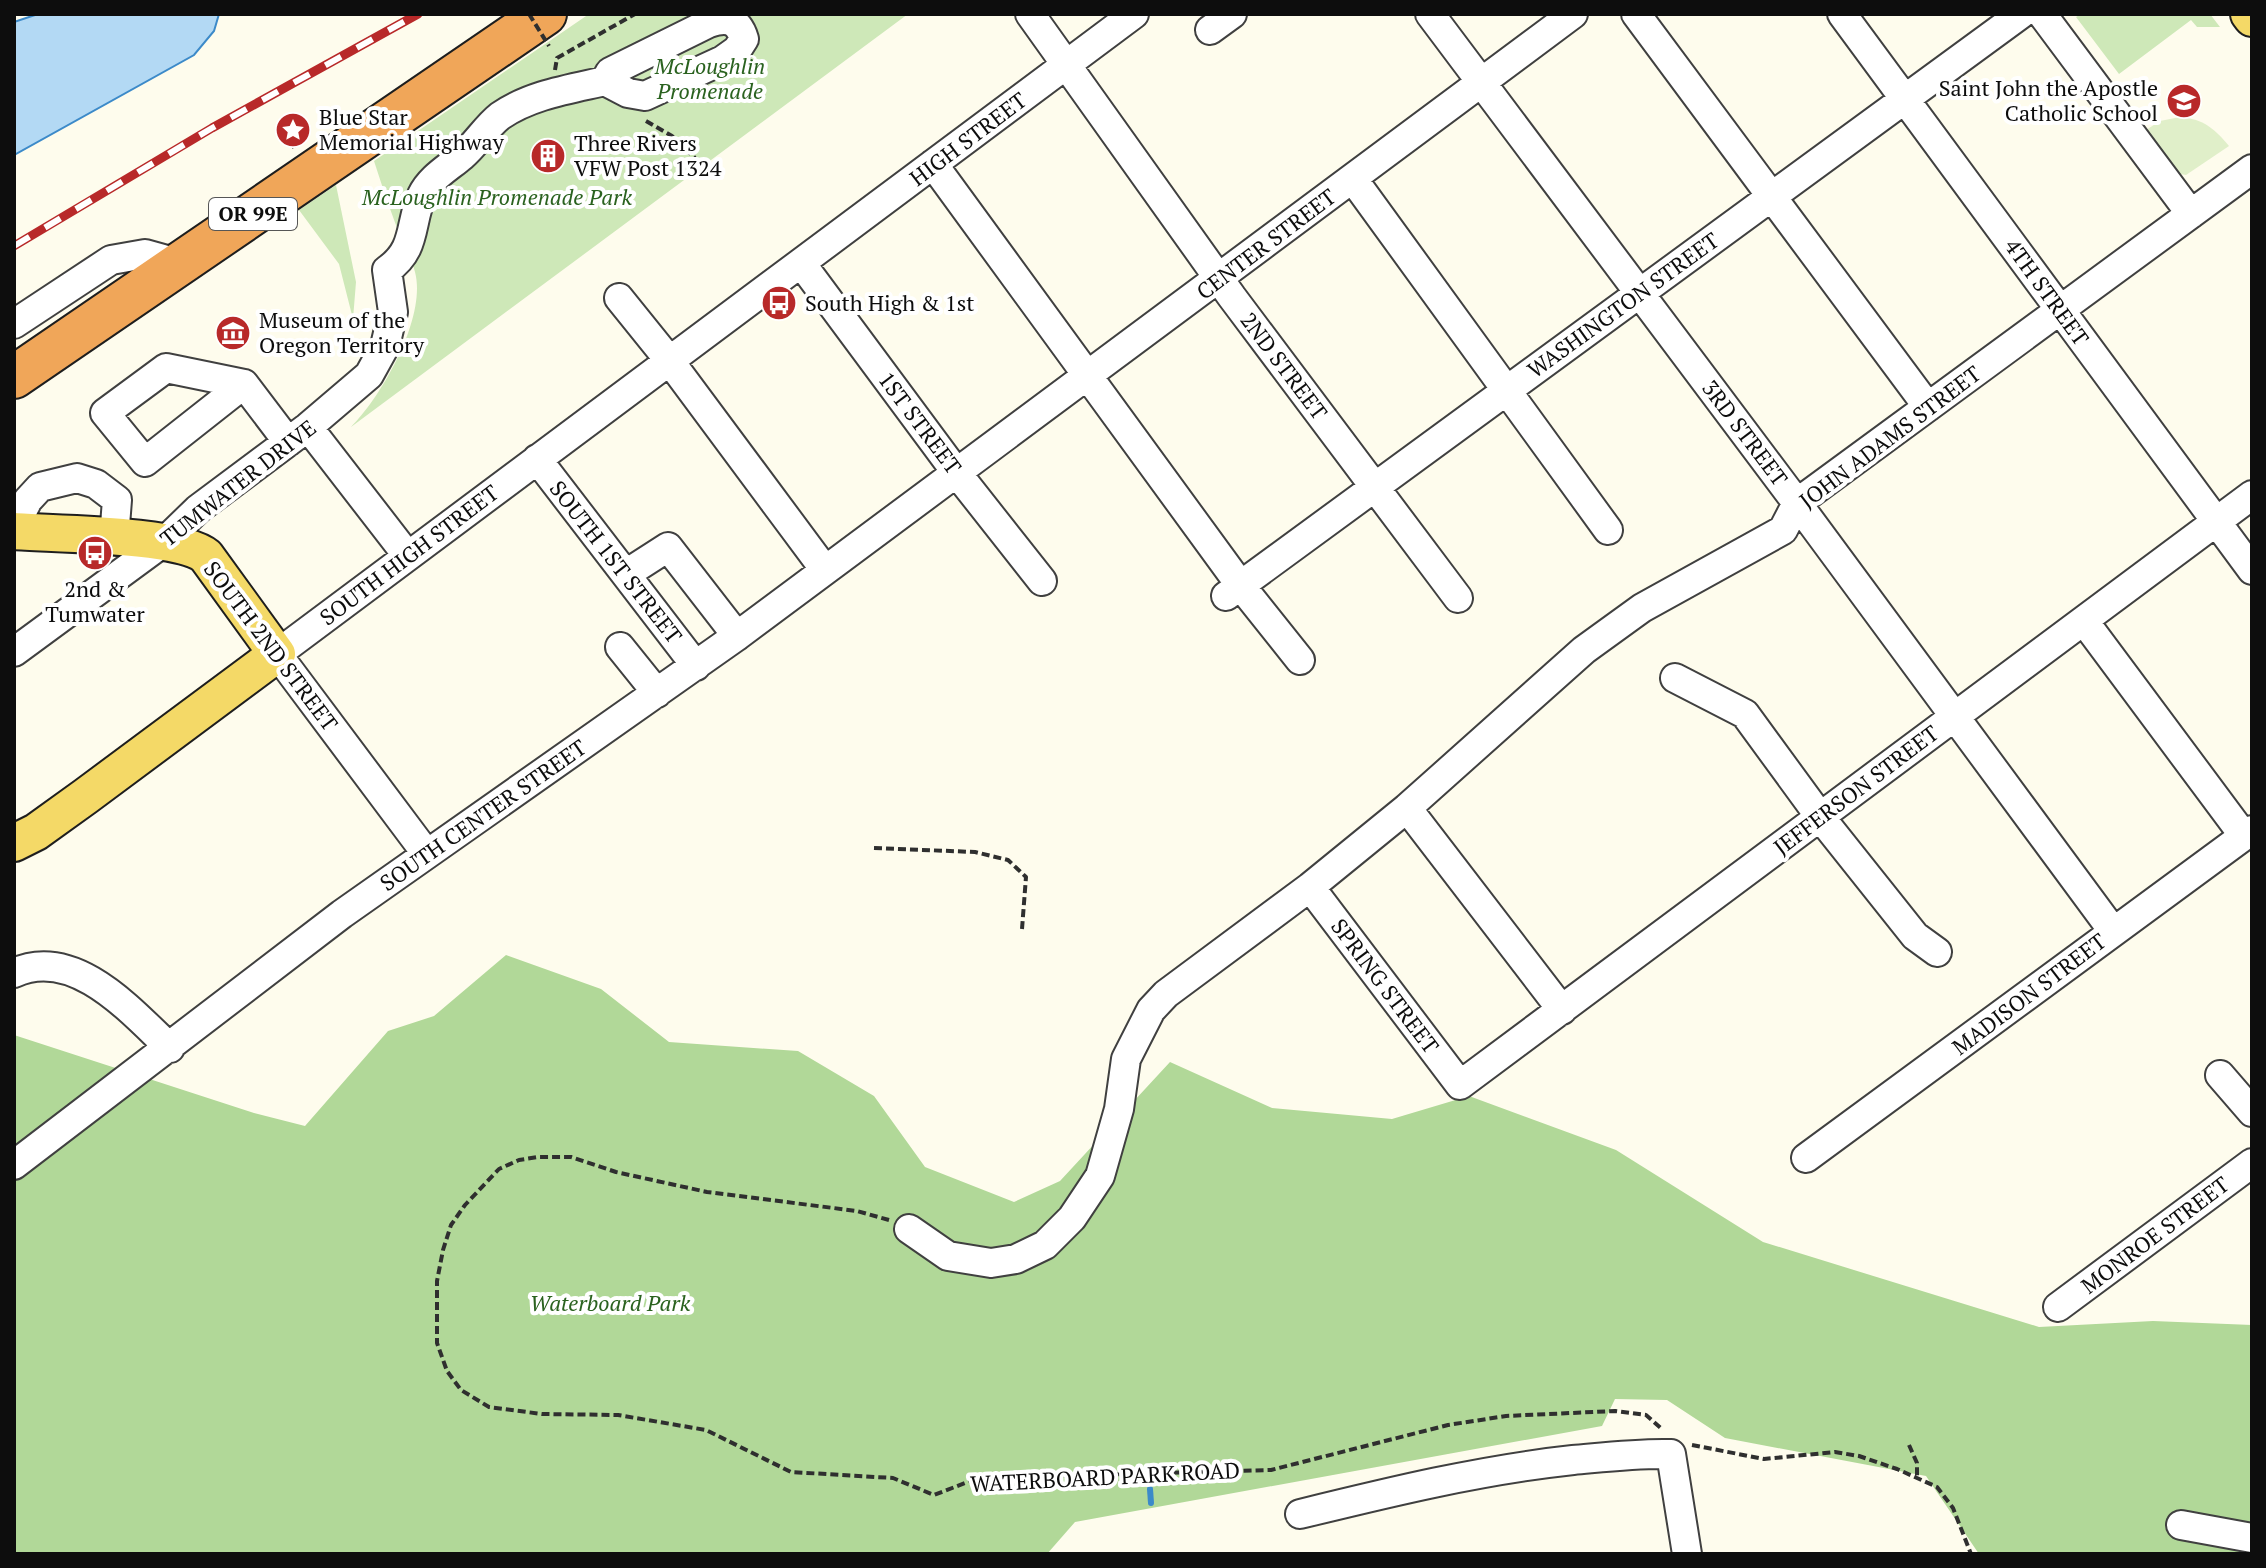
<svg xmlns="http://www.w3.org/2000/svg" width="2266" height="1568" font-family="'PT Serif',serif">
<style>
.green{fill:#cee8b8}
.forest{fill:#b1d898}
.pitch{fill:#e0efc9}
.water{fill:#b3d9f4;stroke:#3c8ac9;stroke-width:2}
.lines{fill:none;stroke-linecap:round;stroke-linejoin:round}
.stream{stroke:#3c8ac9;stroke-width:6}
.minor-casing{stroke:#404040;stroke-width:32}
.major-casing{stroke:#1e1e1e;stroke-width:40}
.highway-casing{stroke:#1e1e1e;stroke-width:46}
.path{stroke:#2f2f2f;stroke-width:4;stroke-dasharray:8 4;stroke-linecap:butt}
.minor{stroke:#fff;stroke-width:28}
.major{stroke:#f4d967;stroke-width:36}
.highway{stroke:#f0a659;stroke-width:42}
.rail-casing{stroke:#b82929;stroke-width:9}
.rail{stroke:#fff;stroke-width:6;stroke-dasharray:18;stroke-linecap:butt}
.path-bridge{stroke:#2f2f2f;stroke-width:4;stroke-dasharray:8 4;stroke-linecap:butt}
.labels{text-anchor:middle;stroke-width:8;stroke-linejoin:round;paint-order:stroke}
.shield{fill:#fff;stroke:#565656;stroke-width:2}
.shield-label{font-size:20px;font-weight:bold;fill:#0d0d0d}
.park-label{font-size:22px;font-style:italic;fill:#2a621f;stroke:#fff}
.poi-label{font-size:22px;fill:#0d0d0d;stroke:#fff;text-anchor:start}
.street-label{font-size:22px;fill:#0d0d0d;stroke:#fff}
</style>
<rect width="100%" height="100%" fill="#fefced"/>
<path class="green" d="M589 14H908L351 427C382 396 427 317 415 272 413 262 406 253 403 243 392 216 383 189 374 161Z
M2081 14H2210L2220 27H2197L2191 20 2119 74 2076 17Z
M336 185 356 282 353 319 339 264 299 210Z"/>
<path class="forest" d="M506 955 601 989 669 1042 798 1051 874 1096 925 1167 1014 1202 1060 1181 1170 1062 1272 1108 1392 1119 1469 1096 1616 1150 1763 1242 2039 1327 2153 1321 2252 1325V1554H1979L1926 1476 1725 1438 1667 1400 1615 1399 1602 1426 1075 1522 1047 1554H14V1035L254 1113 305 1126 388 1031 434 1016Z"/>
<path class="pitch" d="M2180 117C2203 119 2214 128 2229 146L2186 175 2175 173 2146 130 2160 121Z"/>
<path class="water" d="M38 14H219L214 31 194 55 14 155V22Z"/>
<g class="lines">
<path class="stream" d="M1150 1489 1151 1503"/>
<defs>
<path id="minor" d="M1030 14 1232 297 1458 598
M1430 14 1797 503 2113 931
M1636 14 1928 407
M1842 14 2252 570
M2042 14 2191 214
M1210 30 1232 14
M933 164 1241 586 1300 660
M1353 179 1608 530
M801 263 956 472 1042 581
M619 298 669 360 825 570
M14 324 111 260 145 254 181 264
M244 384 145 462 105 413 166 368 244 384 288 442
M308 427 407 555
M537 459 696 666
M14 527 28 500 40 487 77 478 96 484 117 500 114 538
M626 574 668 547 737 636
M1226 596 2021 14
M2084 621 2244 836
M620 647 657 693
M14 652 165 541 198 509 308 427 369 375 385 346 393 312 387 270C417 249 409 225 422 195 430 178 448 168 462 156 476 144 486 127 500 116 530 95 570 89 605 81L628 93 645 96 723 60 737 50 744 39C738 19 727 17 709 23L610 72 605 81
M1675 678 1745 714 1821 818 1915 936 1937 952
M1407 808 1562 1010
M426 853 277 654 1134 14
M1310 887 1460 1085 2252 495
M14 973C74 945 131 1011 170 1048
M2220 1075 2252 1112
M1806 1158 2252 830
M14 1165 342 914 737 636 1573 14
M909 1229 948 1256 991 1263 1016 1259 1045 1245 1072 1218 1100 1176 1119 1109 1126 1059 1151 1010 1166 994 1310 887 1407 808 1584 650 1642 608 1783 530 1797 503 2252 169
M2058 1307 2252 1163
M1300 1514C1390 1492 1480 1470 1573 1460 1606 1457 1638 1453 1671 1454L1687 1554
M2181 1525 2252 1538"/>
<path id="major" d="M2249 14 2252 18
M14 531C53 534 180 534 206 556L277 654 86 796 36 832 14 843"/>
<path id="highway" d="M14 377 545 14"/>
</defs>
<use href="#minor" class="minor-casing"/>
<use href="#major" class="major-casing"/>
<use href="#highway" class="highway-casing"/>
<path class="path" d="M555 70 557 58 635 14
M646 121 672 136 695 158
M294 148 286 130 289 124 294 122 304 129 308 137
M874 848 975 852 1008 860 1026 877 1022 929
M889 1220 857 1211 707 1192 616 1172 571 1157H538L519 1160 499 1169 465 1205 451 1225 443 1250 437 1281V1343L447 1371 461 1390 489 1407 542 1414 618 1415 706 1430 791 1472 893 1478 934 1495 978 1478 1271 1470 1448 1425 1506 1416 1615 1411 1646 1415 1662 1429
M1692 1445 1764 1459 1835 1452 1859 1456 1897 1469 1937 1487 1953 1508 1971 1554
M1909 1445 1917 1463V1478"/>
<use href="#minor" class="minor"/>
<use href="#major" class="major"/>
<use href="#highway" class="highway"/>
<defs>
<path id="rail" d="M14 246 212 128 418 14"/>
</defs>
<use href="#rail" class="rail-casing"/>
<use href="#rail" class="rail"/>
<path class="path-bridge" d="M529 14 549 46"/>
</g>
<defs>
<symbol id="school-disc" viewBox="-11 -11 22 22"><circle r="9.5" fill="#b82929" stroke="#fff"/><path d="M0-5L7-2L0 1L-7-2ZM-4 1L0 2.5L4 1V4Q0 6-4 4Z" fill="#fff"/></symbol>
<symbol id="sight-disc" viewBox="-11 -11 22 22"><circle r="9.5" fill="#b82929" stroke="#fff"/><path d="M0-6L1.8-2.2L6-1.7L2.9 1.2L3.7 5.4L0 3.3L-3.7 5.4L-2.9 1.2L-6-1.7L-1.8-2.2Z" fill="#fff"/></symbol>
<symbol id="building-disc" viewBox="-11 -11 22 22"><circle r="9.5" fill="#b82929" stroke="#fff"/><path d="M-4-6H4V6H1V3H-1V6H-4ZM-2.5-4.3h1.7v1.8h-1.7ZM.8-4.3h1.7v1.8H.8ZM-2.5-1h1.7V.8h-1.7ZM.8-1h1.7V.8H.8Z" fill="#fff"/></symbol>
<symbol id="bus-disc" viewBox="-11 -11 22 22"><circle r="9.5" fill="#b82929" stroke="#fff"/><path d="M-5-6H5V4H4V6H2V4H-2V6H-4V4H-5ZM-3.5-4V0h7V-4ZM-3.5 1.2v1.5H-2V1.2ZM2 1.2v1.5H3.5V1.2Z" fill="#fff"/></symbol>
<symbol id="museum-disc" viewBox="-11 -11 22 22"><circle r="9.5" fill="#b82929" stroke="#fff"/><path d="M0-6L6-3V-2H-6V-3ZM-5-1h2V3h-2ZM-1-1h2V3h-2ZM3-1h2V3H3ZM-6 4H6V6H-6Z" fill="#fff"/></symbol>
</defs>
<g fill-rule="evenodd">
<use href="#school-disc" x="2164" y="81" width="40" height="40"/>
<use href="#sight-disc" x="273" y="110" width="40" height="40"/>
<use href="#building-disc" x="528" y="136" width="40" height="40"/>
<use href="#bus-disc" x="759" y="283" width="40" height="40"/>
<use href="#museum-disc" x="213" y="313" width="40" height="40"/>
<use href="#bus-disc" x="75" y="533" width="40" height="40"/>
</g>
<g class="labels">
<rect class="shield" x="209" y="198" width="88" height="32" rx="6"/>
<g class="shield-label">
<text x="253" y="221">OR 99E</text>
</g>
<g class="park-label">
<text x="710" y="74">McLoughlin<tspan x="710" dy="25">Promenade</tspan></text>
<text x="497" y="205">McLoughlin Promenade Park</text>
<text x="610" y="1311">Waterboard Park</text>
</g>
<g class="poi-label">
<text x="2158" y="96" text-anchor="end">Saint John the Apostle<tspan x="2158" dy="25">Catholic School</tspan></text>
<text x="319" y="125">Blue Star<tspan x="319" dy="25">Memorial Highway</tspan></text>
<text x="574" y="151">Three Rivers<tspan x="574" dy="25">VFW Post 1324</tspan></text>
<text x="805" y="311">South High &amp; 1st</text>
<text x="259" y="328">Museum of the<tspan x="259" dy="25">Oregon Territory</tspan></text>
<text x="95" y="597" text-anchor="middle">2nd &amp;<tspan x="95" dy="25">Tumwater</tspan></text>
</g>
<g class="street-label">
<text transform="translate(968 139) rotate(-37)" y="8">HIGH STREET</text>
<text transform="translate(1266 244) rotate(-37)" y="8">CENTER STREET</text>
<text transform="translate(2047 292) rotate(54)" y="8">4TH STREET</text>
<text transform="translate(1623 305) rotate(-36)" y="8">WASHINGTON STREET</text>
<text transform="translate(1284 366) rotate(53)" y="8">2ND STREET</text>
<text transform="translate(920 423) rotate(53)" y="8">1ST STREET</text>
<text transform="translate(1745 433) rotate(53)" y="8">3RD STREET</text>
<text transform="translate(1890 437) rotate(-37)" y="8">JOHN ADAMS STREET</text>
<text transform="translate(238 483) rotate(-38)" y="8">TUMWATER DRIVE</text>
<text transform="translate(409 555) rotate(-37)" y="8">SOUTH HIGH STREET</text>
<text transform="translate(616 562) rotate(52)" y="8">SOUTH 1ST STREET</text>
<text transform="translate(271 646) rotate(53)" y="8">SOUTH 2ND STREET</text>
<text transform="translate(1856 790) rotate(-37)" y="8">JEFFERSON STREET</text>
<text transform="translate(483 815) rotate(-35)" y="8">SOUTH CENTER STREET</text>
<text transform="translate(1385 986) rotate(53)" y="8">SPRING STREET</text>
<text transform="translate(2029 994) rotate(-37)" y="8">MADISON STREET</text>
<text transform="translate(2155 1235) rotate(-37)" y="8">MONROE STREET</text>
<text transform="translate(1105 1477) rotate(-3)" y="8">WATERBOARD PARK ROAD</text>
</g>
</g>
<rect width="2266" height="1568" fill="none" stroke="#0d0d0d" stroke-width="32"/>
</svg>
